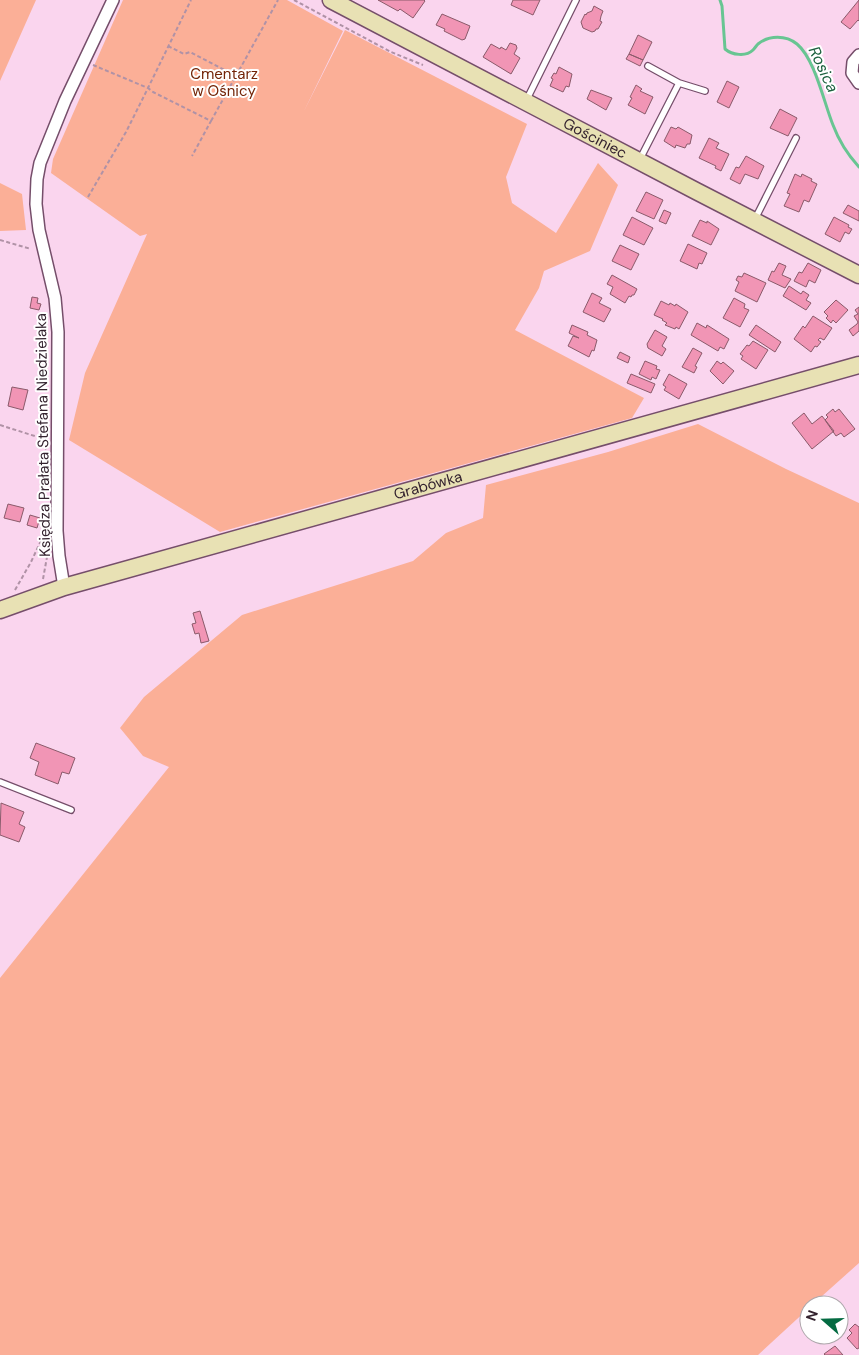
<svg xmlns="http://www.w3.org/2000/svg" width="859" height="1355" font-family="'DM Sans',sans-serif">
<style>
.green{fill:#fbaf97}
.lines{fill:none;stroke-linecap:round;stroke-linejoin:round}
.stream{stroke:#68c592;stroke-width:3}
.building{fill:#f195b5;stroke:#8a5a6a}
.lane-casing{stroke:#754e6a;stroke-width:8}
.street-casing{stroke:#754e6a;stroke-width:14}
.secondary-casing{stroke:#754e6a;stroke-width:19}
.path{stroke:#b092a6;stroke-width:2;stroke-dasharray:4 2.5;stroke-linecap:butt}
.lane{stroke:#fff;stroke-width:5.5}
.street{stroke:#fff;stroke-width:11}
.secondary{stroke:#e8e1b4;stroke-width:16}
.labels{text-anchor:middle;stroke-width:4;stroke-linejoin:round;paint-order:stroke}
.park-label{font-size:15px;fill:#732407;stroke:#fff}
.street-label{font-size:15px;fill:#33222e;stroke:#fff}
.water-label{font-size:16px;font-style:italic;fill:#1e6240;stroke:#fff}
</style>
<rect width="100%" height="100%" fill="#fad5ee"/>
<path class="green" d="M0 0H36L0 81Z
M123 0H287L343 31 304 111 345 30 527 124 506 177 512 203 556 233 598 163 618 185 590 251 544 271 539 288 515 330 644 398 632 418 220 532 69 440 85 373 147 234 140 236 51 173 53 159Z
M0 183 22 194 26 230 0 231Z
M698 424 786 469 859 503V1263L812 1305H809V1308L758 1355H0V978L169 767 143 756 120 728 144 697 242 615 413 561 446 533 483 518 486 485 608 452Z"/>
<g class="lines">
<path class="stream" d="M720 0 722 6 725 49C732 55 746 57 753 50 755 48 756 46 758 44 769 35 786 35 797 44 815 59 824 103 833 125 839 141 848 155 859 167"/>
</g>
<path class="building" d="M378 0H424L425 1 413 18 400 9 398 11Z
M513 0H540L533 15 511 5Z
M859 0V21L858 20 850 29 841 22Z
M594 6 603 11 601 16 600 21 602 22 598 29H596L595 31 592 32 583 28 581 22 585 14 586 15 587 13 592 11Z
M442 14 470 26 465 39 462 40 444 31 445 29 436 25Z
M638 35 652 42 643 60 629 54Z
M510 43 516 45 517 48 514 54 520 58 511 74 483 57 491 44 500 49 501 47 506 50Z
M629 54 643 60 640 66 626 59Z
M559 67 572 74 569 87 566 86 563 92 550 86 553 79 551 78 554 73 556 74Z
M727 81 739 87 729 108 717 102Z
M636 85 642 89 640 91 653 97 645 114 628 105 632 98 630 97Z
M591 90 612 98 606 110 587 99Z
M780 109 797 118 788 136 770 128Z
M671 127 676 129 678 127 692 135 690 144H687L685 148 676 145 675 148 664 141Z
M709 138 719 143 716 148 729 154 721 171 715 168 716 166 699 158Z
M746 156 764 166 758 179 745 174 740 184 730 179 736 167 739 168Z
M795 174 801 177 802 174 812 179 811 181 817 184 809 202 804 200 799 212 784 206 790 194 787 193Z
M646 192 663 200 654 219 636 211Z
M848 205 859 211V221L843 213Z
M664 210 671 213 666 224 659 221Z
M632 217 653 228 644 245 623 235Z
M834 217 849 225 848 227 852 229 849 234 845 232 840 242 825 234Z
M700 220 707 223V221L719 229 711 245 692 236Z
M688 244 707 253 702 264 699 263 697 269 680 261Z
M620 245 639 254 631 270 612 261Z
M779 263 786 266 782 275 791 279 785 288 768 280 772 271 774 272Z
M808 263 821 270 815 283 809 280 806 287 794 281 799 272 802 273Z
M744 273 766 283 757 302 735 291 739 282 736 280 738 276 742 277Z
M612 275 637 289 634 295H632L631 297 629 296 625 303 610 294 613 287 607 284Z
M789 286 801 294 803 291 809 295 806 300 811 303 806 310 783 296Z
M592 293 602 298 599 303 611 309 604 322 583 312Z
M32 297 38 298 37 303 41 304 39 310 30 308Z
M734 298 745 304 744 308 749 310 740 327 723 318Z
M836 300 848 310 836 323 833 320 831 323 826 318 828 316 824 312Z
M661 301 669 305 670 303 675 306 676 304 688 312 679 329 676 327 675 329 665 325 667 323 662 320 663 319 654 315Z
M859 307V331L853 336 849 330 857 324 858 322 854 316 858 314 855 310Z
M813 316 832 328 824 340 820 338 818 340 821 342 817 347 815 346 811 352 794 339 803 326 805 328Z
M697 323 706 328 707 325 729 339 724 349 720 347 718 351 691 335Z
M572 325 588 332 587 335 597 340 594 351 592 350 589 357 568 346 573 336 579 338 569 333Z
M756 325 781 342 775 352 749 335Z
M655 330 667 337 662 346 666 349 662 356 648 348 647 344Z
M753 341 768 350 756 369 741 359 743 356 740 354 747 345 749 346Z
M693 348 702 353 695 366 697 367 694 373 682 367Z
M620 352 630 357 628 363 617 358Z
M645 361 657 366 656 369 660 370 656 379 652 377 651 380 639 374Z
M717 361 721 364 723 362 734 371 723 384 710 371Z
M631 374 655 384 651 393 627 383Z
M669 374 687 384 679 399 664 390 666 387 663 385Z
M12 387 28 390 23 410 8 406Z
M833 409 835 412 839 409 855 429 844 437 841 433 836 436 825 420 828 417 826 415Z
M804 413 812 424 822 416 834 431 812 449 792 423Z
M8 504 24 508 20 522 4 518Z
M30 515 40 518 37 528 27 525Z
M200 611 209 641 201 643 199 633 195 634 192 624 196 623 193 613Z
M36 743 75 758 69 774 62 772 58 784 35 775 39 762 30 758Z
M1 803 24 812 19 824 25 827 19 842 0 835Z
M855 1324 859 1327V1348L857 1349 847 1338 852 1333 849 1330Z
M835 1346 843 1355H825L824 1354Z"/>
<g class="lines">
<defs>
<path id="lane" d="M679 83 705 91
M526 101 576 0
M640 159 679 83 648 66
M755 219 796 138
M0 782 71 810"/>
<path id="street" d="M859 55 853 62 852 73 859 83
M64 587 59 556 57 531 58 332 55 298 39 230 36 204 37 179 40 163 65 101 113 0"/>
<g id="secondary">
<path id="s1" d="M331 0 696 191 859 275"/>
<path id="s2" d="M0 610 64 587 859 365"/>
</g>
</defs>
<use href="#lane" class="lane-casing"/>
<use href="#street" class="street-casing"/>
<use href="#secondary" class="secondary-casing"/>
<path class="path" d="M294 0 391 52 423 65
M168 46 184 54 190 52 236 76 211 121
M93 65 148 88 191 0
M236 76 278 0
M88 197 126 132 148 88 153 92 211 121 192 156
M0 240 31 249
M0 425 44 439
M46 427 43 444 47 451
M43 579 47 557
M15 590 31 562 45 532"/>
<use href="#lane" class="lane"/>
<use href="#street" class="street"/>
<use href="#secondary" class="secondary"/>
</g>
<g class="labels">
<g class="park-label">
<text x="224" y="79">Cmentarz<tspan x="224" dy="17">w Ośnicy</tspan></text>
</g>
<g class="street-label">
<text dy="5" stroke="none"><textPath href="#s1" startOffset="298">Gościniec</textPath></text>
<text transform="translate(43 435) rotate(-91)" y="5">Księdza Prałata Stefana Niedzielaka</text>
<text dy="5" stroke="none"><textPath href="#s2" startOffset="446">Grabówka</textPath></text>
</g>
<g class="water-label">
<text transform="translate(824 69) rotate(65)" y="6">Rosica</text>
</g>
</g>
<g transform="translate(824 1320) rotate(290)"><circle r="24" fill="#ffffff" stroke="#ada7ab"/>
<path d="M0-4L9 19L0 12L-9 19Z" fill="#046b42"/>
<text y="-8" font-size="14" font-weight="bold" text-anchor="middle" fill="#33222e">N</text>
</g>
</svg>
